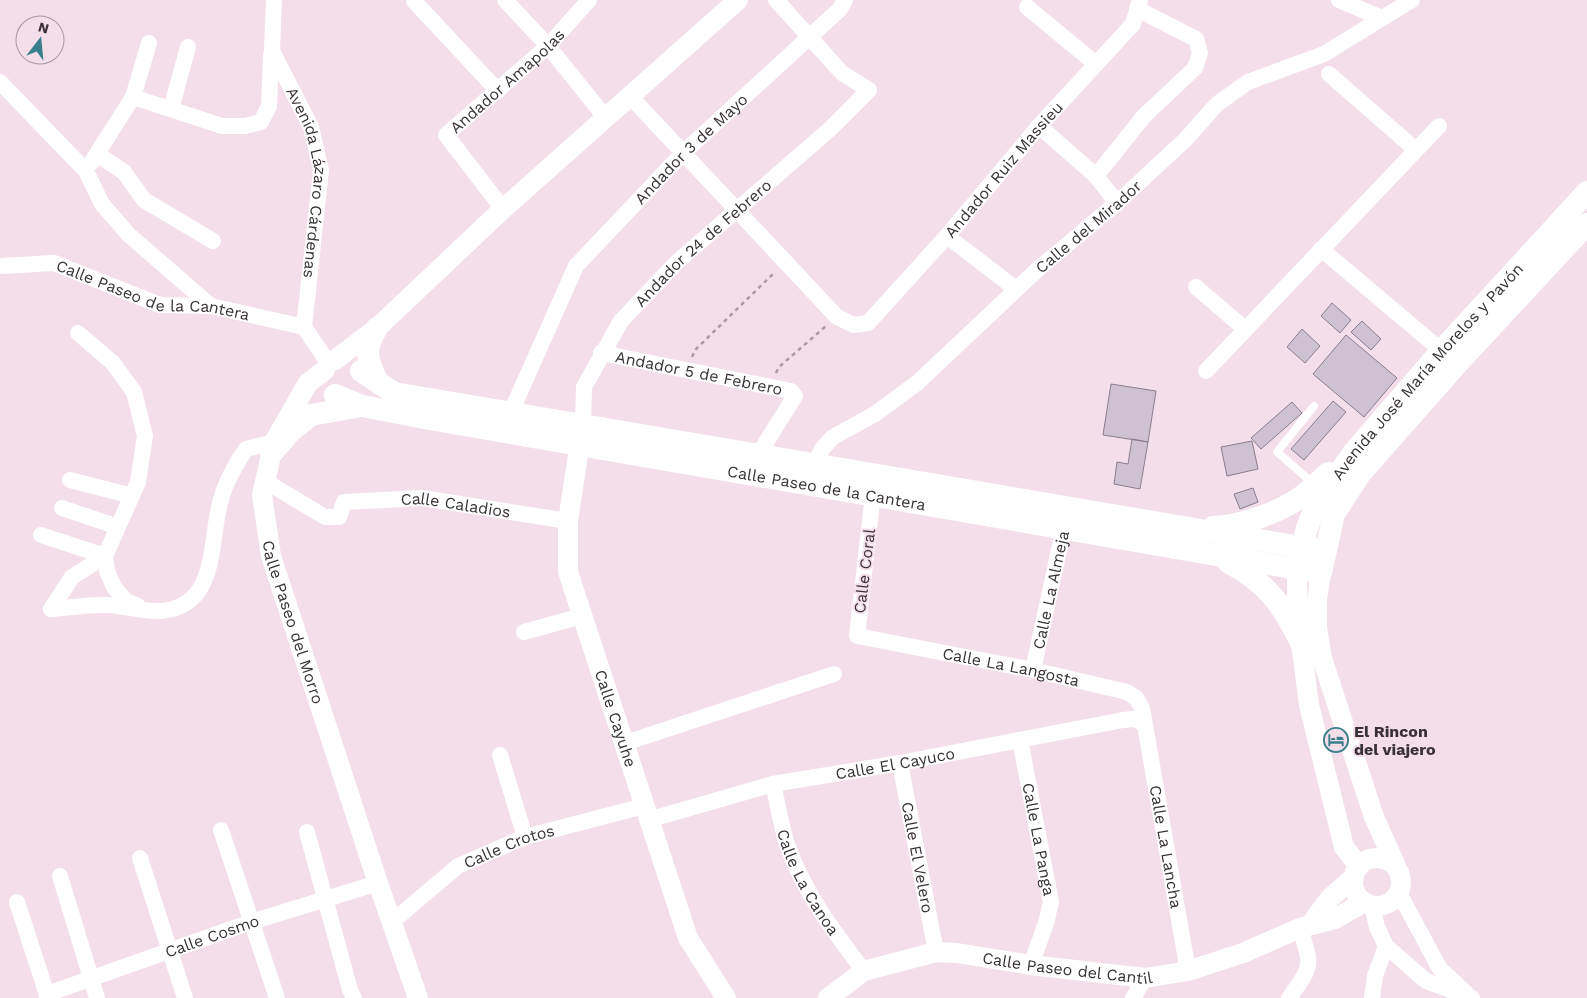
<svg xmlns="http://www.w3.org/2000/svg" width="1587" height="998" font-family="'Work Sans',sans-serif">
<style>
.building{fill:#cec1d2;stroke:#8a7e8e}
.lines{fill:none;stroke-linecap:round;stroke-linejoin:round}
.path{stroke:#ab9aa2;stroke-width:2.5;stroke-dasharray:4 4;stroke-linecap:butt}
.service{stroke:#fff;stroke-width:8}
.minor{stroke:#fff;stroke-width:16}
.tertiary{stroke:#fff;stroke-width:20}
.secondary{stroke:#fff;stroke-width:22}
.labels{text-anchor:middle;stroke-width:4;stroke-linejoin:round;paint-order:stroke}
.street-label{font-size:16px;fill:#393135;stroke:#f4dee9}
.poi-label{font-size:16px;font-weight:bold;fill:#393135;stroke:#f4dee9;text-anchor:start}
</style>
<rect width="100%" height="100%" fill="#f4dee9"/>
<path class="building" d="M1332 303 1351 320 1340 333 1321 316Z
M1362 321 1381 339 1371 350 1351 332Z
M1302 329 1320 346 1305 363 1287 347Z
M1346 335 1397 378 1364 417 1313 374Z
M1111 384 1156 391 1148 442 1103 435Z
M1333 401 1346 412 1304 460 1291 449Z
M1292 402 1302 413 1261 449 1251 438Z
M1132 439 1148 442 1140 489 1114 484 1117 462 1128 464Z
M1252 441 1258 469 1227 476 1221 447Z
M1253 488 1258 502 1240 509 1234 494Z"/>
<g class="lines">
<path class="path" d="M692 357 696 349 775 272
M776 373 779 367 826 326"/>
<path class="service" d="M1314 406 1277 452 1314 484"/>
<g class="minor">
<path id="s1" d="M274 0 272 51 311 127 321 170 304 327 329 364"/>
<path d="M505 0 548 46 605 117"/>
<path d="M1339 0 1382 18"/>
<path d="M414 1 498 91"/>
<path d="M1027 7 1096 64"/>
<path d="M1329 74 1416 150"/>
<path d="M0 82 86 171 102 204 129 235 211 306"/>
<path id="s2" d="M629 95 837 317 854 325 868 323 947 236 1039 126 1133 24 1140 0"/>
<path d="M133 97 222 126H245L261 122 269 106 271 56"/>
<path d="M171 109 188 47"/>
<path d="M1039 126 1096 176 1117 203"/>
<path d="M97 154 124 172 144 200 213 241"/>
<path d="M91 163 133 97 149 43"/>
<path d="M1096 176 1144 116 1195 68 1200 53 1196 39 1137 9"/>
<path id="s3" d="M503 209 446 135 548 46 589 0"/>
<path d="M947 236 1016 289"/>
<path d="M1321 249 1449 357"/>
<path id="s4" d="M0 266 54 263 160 305 211 306 304 327"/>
<path d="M1196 287 1245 329"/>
<path d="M78 333 113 363 134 392 145 436 138 482 105 556 107 571 114 587 126 601 138 606"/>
<path id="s5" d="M601 353 791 391 795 396 758 455"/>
<path d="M1206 371 1439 126"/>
<path id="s6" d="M511 412 576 266 683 153 840 9 845 0"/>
<path id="s7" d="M583 424 584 387 621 321 677 262 830 129 869 90 842 73 776 0"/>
<path id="s8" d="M815 464 822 449 833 437 875 414 917 383 1037 270 1117 203 1186 139 1217 104 1248 82 1324 54 1412 0"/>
<path d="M70 480 132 496"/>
<path id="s9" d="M265 481 325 517H339L344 502 422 498 568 521"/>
<path id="s10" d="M874 485 857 636 1033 670 1127 692 1136 698 1142 708 1188 971"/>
<path d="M62 508 118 527"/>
<path d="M41 535 105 556"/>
<path d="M51 609C69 608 89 604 108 605 125 606 144 612 161 611 221 606 208 537 222 496 227 479 236 464 246 449L274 442 280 443"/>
<path d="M51 609 72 577 105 556"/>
<path d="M524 632 582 616"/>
<path id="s11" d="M1033 670 1066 518"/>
<path id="s12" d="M1020 740 1051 902 1046 923 1031 965"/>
<path d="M625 743 834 674"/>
<path d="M500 755 525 837"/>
<path id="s13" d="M900 763 936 952"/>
<path id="s14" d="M773 784C778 805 781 827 788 847 805 894 834 932 864 971"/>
<path id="s15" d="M648 820 773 784 900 763 1123 720 1134 719 1143 723"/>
<path d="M221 830 277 998"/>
<path d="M307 832 350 990 354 998"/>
<path d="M140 858 185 998"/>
<path d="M60 876 97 998"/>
<path d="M1399 893 1440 969 1466 993"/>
<path d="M17 902 48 998"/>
<path d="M1372 906 1377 927 1386 946 1426 981 1472 998"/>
<path id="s16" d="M393 921 458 866 525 837 644 806"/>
<path id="s17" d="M47 994 251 922 378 883"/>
<path d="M1133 998 1145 978"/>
<path d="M1289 998C1313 964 1312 968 1300 928"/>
<path d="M1372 998 1375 976 1386 946"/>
</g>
<g class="tertiary">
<path d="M335 360 377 328 503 209 738 0"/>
<path id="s18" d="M325 370 308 383 274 442 262 495 271 556 378 883 418 998"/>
<path id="s19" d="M582 429 568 521V572L688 938 726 998"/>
<path d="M1297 569V611L1309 705 1344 847 1359 866"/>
<path d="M1321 573 1317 599V627L1322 658 1374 817 1396 866"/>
<circle cx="1377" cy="882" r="24"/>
<path d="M1310 925 1330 898 1354 877"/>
<path id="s20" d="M828 998 864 971 936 952 957 953 1031 965 1145 978 1188 971 1243 953 1300 928 1335 919 1364 902"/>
</g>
<g class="secondary">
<path d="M377 328C363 350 367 360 378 382"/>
<path d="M361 371 394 393 1324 551"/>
<path id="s21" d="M335 395 362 406 424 418 1321 573 1334 514 1360 474 1457 364 1587 224"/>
<path d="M271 454 290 432 311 415 361 406"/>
<path d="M1213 527C1240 526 1275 514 1298 499 1309 492 1319 481 1328 473"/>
<path d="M1228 562C1269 584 1283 606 1303 647"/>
<path id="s22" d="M1298 562 1307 528 1316 505 1354 452 1442 350 1587 192"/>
</g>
</g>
<defs>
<symbol id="hotel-ring" viewBox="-11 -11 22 22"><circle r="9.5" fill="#f4dee9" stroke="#3a7f8c" stroke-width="1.5"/><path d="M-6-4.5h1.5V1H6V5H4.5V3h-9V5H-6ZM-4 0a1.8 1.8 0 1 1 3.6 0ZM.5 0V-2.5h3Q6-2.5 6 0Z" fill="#3a7f8c"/></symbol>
</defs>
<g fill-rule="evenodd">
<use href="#hotel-ring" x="1322" y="726" width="28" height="28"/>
</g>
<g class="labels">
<g class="street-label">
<text dy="6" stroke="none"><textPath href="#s3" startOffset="175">Andador Amapolas</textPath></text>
<text dy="6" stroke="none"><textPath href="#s6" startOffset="324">Andador 3 de Mayo</textPath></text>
<text dy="6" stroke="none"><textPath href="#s2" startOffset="542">Andador Ruiz Massieu</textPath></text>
<text dy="6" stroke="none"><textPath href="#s1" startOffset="191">Avenida Lázaro Cárdenas</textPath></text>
<text dy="6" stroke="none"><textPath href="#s8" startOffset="365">Calle del Mirador</textPath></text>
<text dy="6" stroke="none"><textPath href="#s7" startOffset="226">Andador 24 de Febrero</textPath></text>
<text dy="6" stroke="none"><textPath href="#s4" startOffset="158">Calle Paseo de la Cantera</textPath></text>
<text dy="6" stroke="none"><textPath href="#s5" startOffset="100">Andador 5 de Febrero</textPath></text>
<text dy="6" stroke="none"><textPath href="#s22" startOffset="234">Avenida José María Morelos y Pavón</textPath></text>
<text dy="6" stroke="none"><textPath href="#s21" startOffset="501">Calle Paseo de la Cantera</textPath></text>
<text dy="6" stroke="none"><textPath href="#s9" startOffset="212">Calle Caladios</textPath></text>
<text transform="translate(864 571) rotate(-83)" y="6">Calle Coral</text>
<text dy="6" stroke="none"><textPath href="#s11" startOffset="82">Calle La Almeja</textPath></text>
<text dy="6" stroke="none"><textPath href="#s18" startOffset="275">Calle Paseo del Morro</textPath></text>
<text dy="6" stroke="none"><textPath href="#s10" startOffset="309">Calle La Langosta</textPath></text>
<text dy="6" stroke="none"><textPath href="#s19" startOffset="298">Calle Cayuhe</textPath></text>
<text dy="6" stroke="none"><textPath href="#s15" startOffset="254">Calle El Cayuco</textPath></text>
<text dy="6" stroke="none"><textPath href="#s12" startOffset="101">Calle La Panga</textPath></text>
<text dy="6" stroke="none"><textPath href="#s16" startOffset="140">Calle Crotos</textPath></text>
<text dy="6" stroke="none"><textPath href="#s10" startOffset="591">Calle La Lancha</textPath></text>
<text dy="6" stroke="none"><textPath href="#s13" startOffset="96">Calle El Velero</textPath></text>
<text dy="6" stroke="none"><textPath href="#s14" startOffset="105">Calle La Canoa</textPath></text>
<text dy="6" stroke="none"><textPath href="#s17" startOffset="175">Calle Cosmo</textPath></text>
<text dy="6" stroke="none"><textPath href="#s20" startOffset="252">Calle Paseo del Cantil</textPath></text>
</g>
<g class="poi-label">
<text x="1354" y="737">El Rincon<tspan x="1354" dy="18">del viajero</tspan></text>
</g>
</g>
<g transform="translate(40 40) rotate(16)"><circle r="24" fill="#f4dee9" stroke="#a999a1"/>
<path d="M0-4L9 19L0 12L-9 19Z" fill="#3a7f8c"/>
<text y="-8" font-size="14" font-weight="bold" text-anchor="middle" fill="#393135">N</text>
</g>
</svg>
